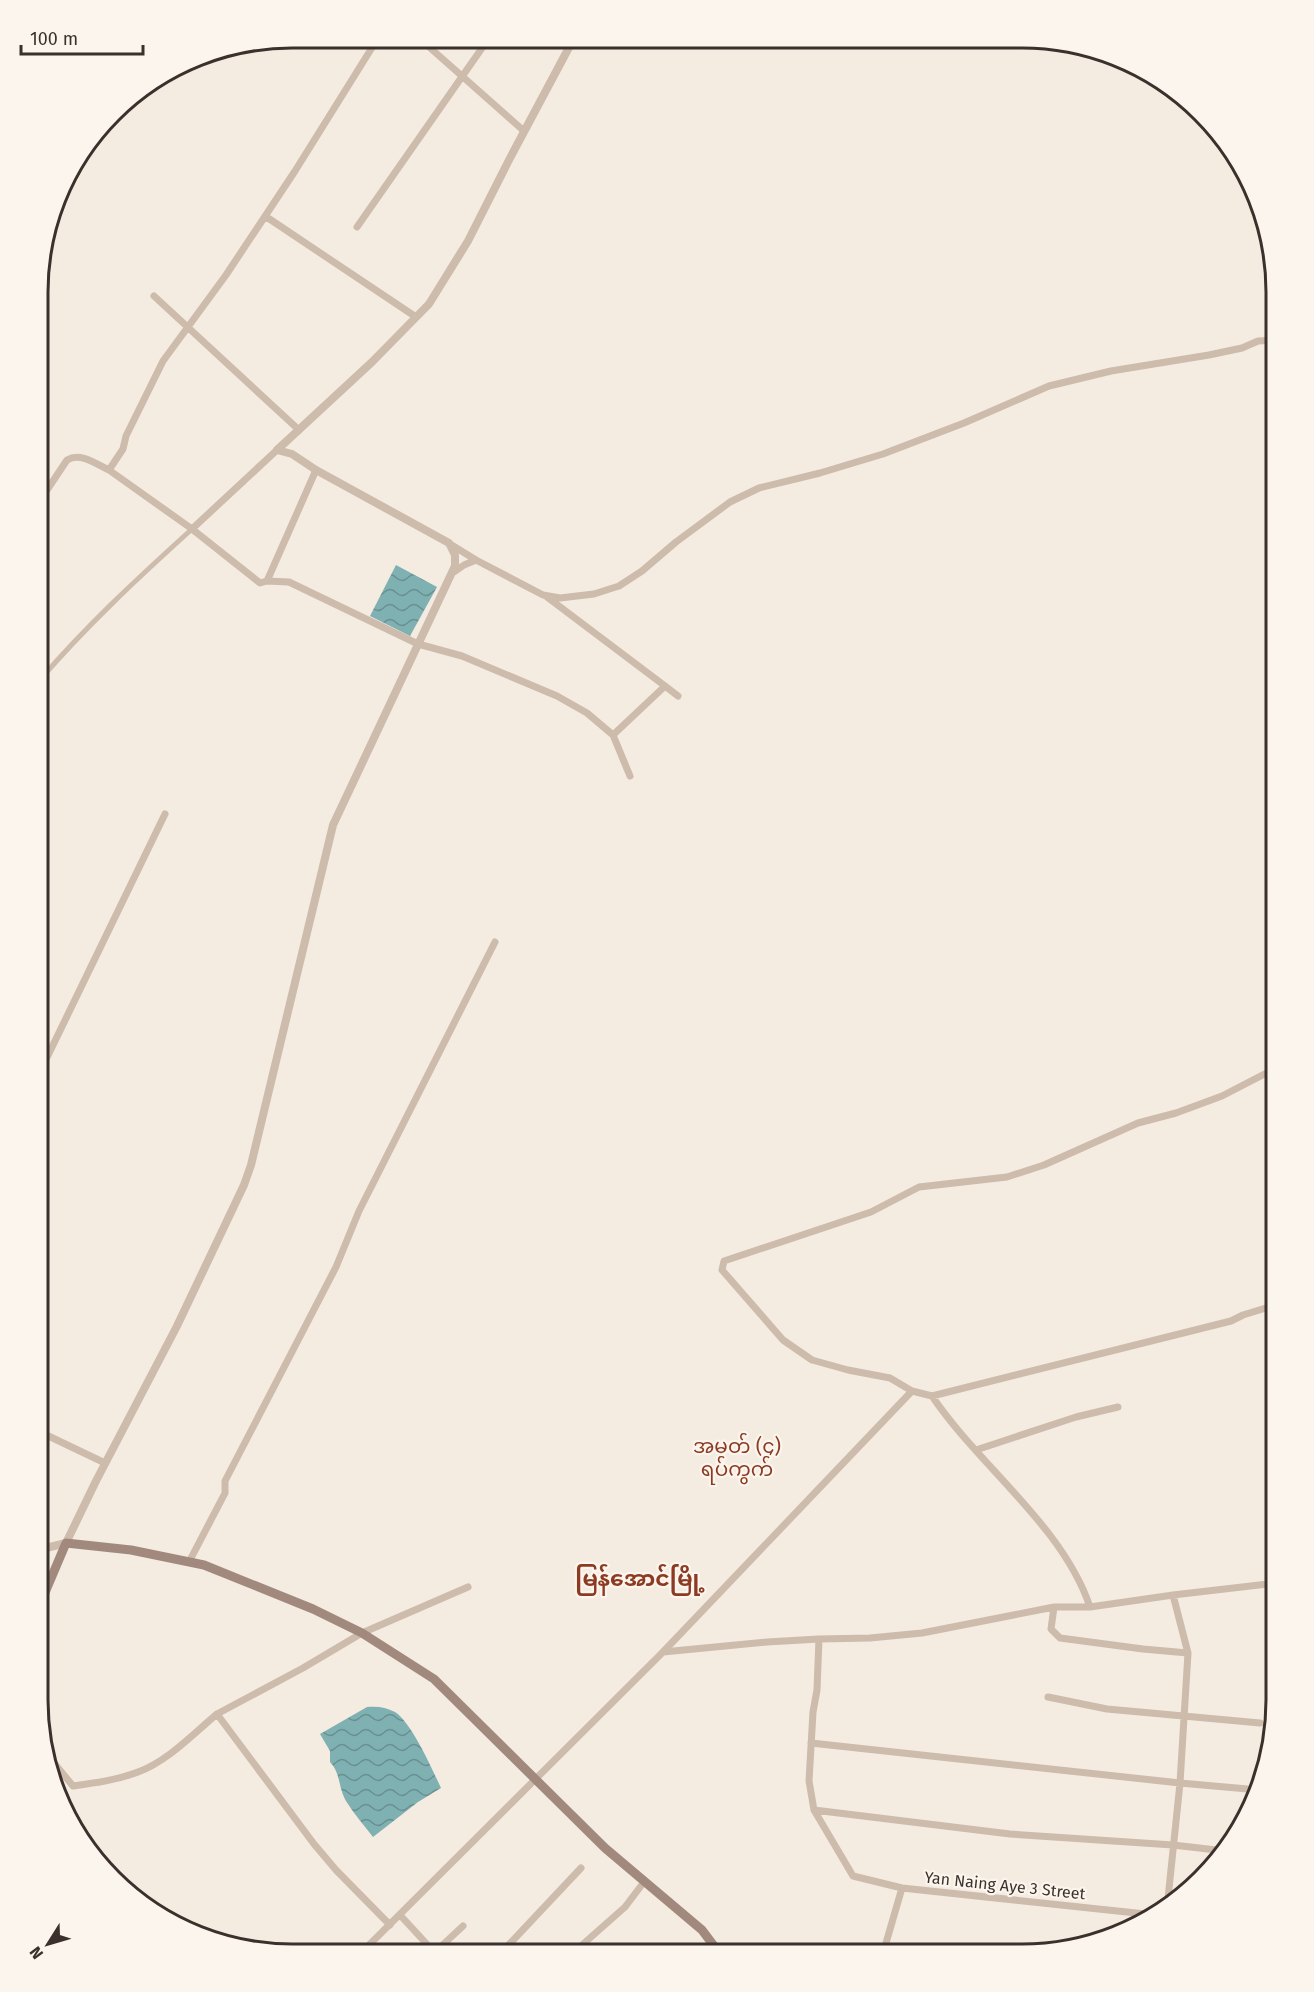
<svg xmlns="http://www.w3.org/2000/svg" width="1314" height="1992" font-family="'Fira Sans','Noto Sans Myanmar',sans-serif">
<style>
.water{fill:url(#water-waves)}
.lines{fill:none;stroke-linecap:round;stroke-linejoin:round}
.pedestrian{stroke:#cdbbac;stroke-width:5}
.minor{stroke:#cdbbac;stroke-width:7}
.tertiary{stroke:#cdbbac;stroke-width:8}
.secondary{stroke:#a18a7d;stroke-width:9}
.labels{text-anchor:middle;stroke-width:4.5;stroke-linejoin:round;paint-order:stroke}
.street-label{font-size:16px;fill:#3b302b;stroke:#fbf5ee}
.quarter-label{font-size:20px;fill:#8c3b22;stroke:#fbf5ee}
.district-label{font-size:22px;font-weight:bold;fill:#8c3b22;stroke:#fbf5ee}
.rim{fill:none;stroke:#3b302b;stroke-width:3}
</style>
<defs>
<pattern id="water-waves" width="16" height="10" patternUnits="userSpaceOnUse" patternTransform="scale(1.5)"><rect width="16" height="10" fill="#7fb0b2"/><path d="M0 5q4-4 8 0t8 0" fill="none" stroke="#699091"/></pattern>
</defs>
<rect width="100%" height="100%" fill="#f4ebe1"/>
<path class="water" d="M396 565 437 587 410 636 370 616Z
M367 1707C377 1706 386 1707 395 1712 412 1723 432 1769 441 1788L418 1802 373 1837C364 1825 354 1814 346 1801 338 1787 341 1774 330 1762V1751L320 1734Z"/>
<g class="lines">
<path class="pedestrian" d="M39 681C86 626 139 577 192 529"/>
<path class="minor" d="M419 38 524 131
M265 216 416 317
M357 227 489 38
M154 296 299 430
M109 470 192 529 277 450
M39 502 67 460C81 452 96 464 109 470L123 449 126 436 163 361 226 275 295 171 378 38
M192 529 260 583 267 581 316 470
M450 544 476 560 464 565 454 572
M476 560 543 595 560 598 594 594 619 586 642 571 676 542 730 502 759 488 820 473 883 454 964 423 1049 386 1111 371 1209 355 1242 348 1258 341 1276 340
M267 581 289 582 418 644 462 656 557 696 587 713 613 735 630 776
M547 597 665 686 613 735
M665 686 678 696
M38 1076 165 814
M912 1391 932 1396 1231 1321 1243 1315 1276 1305
M932 1396C979 1466 1063 1526 1090 1607
M38 1431 105 1463
M976 1450 1076 1417 1118 1407
M189 1562 225 1493V1481L336 1267 359 1211 495 942
M1054 1607 922 1633 870 1638 819 1639 817 1690 813 1712 809 1781 814 1810 853 1876 902 1888 1155 1915
M663 1652 767 1642 819 1639
M1188 1653 1143 1649 1060 1638 1051 1629 1054 1607H1090L1173 1595 1276 1583
M1048 1697 1107 1709 1260 1723
M217 1714 303 1668 362 1633 468 1587
M811 1743 1180 1783 1259 1790
M49 1757 73 1786C95 1783 117 1780 138 1772 168 1761 193 1734 217 1714L314 1844 336 1870 390 1925
M814 1810 1010 1834 1173 1845 1225 1851
M902 1888 886 1943C891 1953 899 1953 910 1954
M1167 1908 1180 1783 1188 1653 1173 1595
M400 1915 435 1953
M361 1953 663 1652 912 1391 890 1378 848 1370 812 1360 783 1340 722 1270 724 1261 871 1212 919 1187 1007 1177 1044 1165 1138 1123 1176 1113 1222 1096 1276 1068
M434 1953 463 1926
M501 1953 581 1868
M573 1953 625 1907 644 1882"/>
<path class="tertiary" d="M277 450 372 362 429 304 468 241 509 160 574 38
M38 1550 66 1543 96 1481 177 1326 244 1185 251 1165 333 825 455 566V555L449 543 316 470 292 454 277 450"/>
<path class="secondary" d="M38 1609 66 1543 131 1550 204 1565 313 1609 362 1633 434 1679 605 1848 702 1930 720 1954"/>
</g>
<g class="labels">
<g class="street-label">
<text transform="translate(1005 1885) rotate(6)" y="6">Yan Naing Aye 3 Street</text>
</g>
<g class="quarter-label">
<text x="737" y="1453">အမှတ် (၄)<tspan x="737" dy="23">ရပ်ကွက်</tspan></text>
</g>
<g class="district-label">
<text x="640" y="1586">မြန်အောင်မြို့</text>
</g>
</g>
<path d="M0 0H1314V1992H0ZM292 48H1022A244 244 0 0 1 1266 292V1700A244 244 0 0 1 1022 1944H292A244 244 0 0 1 48 1700V292A244 244 0 0 1 292 48Z" fill="#fbf5ee" fill-rule="evenodd"/>
<path class="rim" d="M292 48H1022A244 244 0 0 1 1266 292V1700A244 244 0 0 1 1022 1944H292A244 244 0 0 1 48 1700V292A244 244 0 0 1 292 48Z"/>
<g transform="translate(48 1944) rotate(233)" stroke="#fbf5ee" stroke-width="4.5" paint-order="stroke">
<path d="M0-4.5L10 22L0 15L-10 22Z" fill="#3b302b"/>
<text y="-9" font-size="16" font-weight="bold" text-anchor="middle" fill="#3b302b">N</text>
</g>
<path d="M21 45v9h122v-9" fill="none" stroke="#3b302b" stroke-width="3"/>
<text x="30" y="45" font-size="18" fill="#3b302b" stroke="#fbf5ee" stroke-width="4.5" paint-order="stroke">100 m</text>
</svg>
